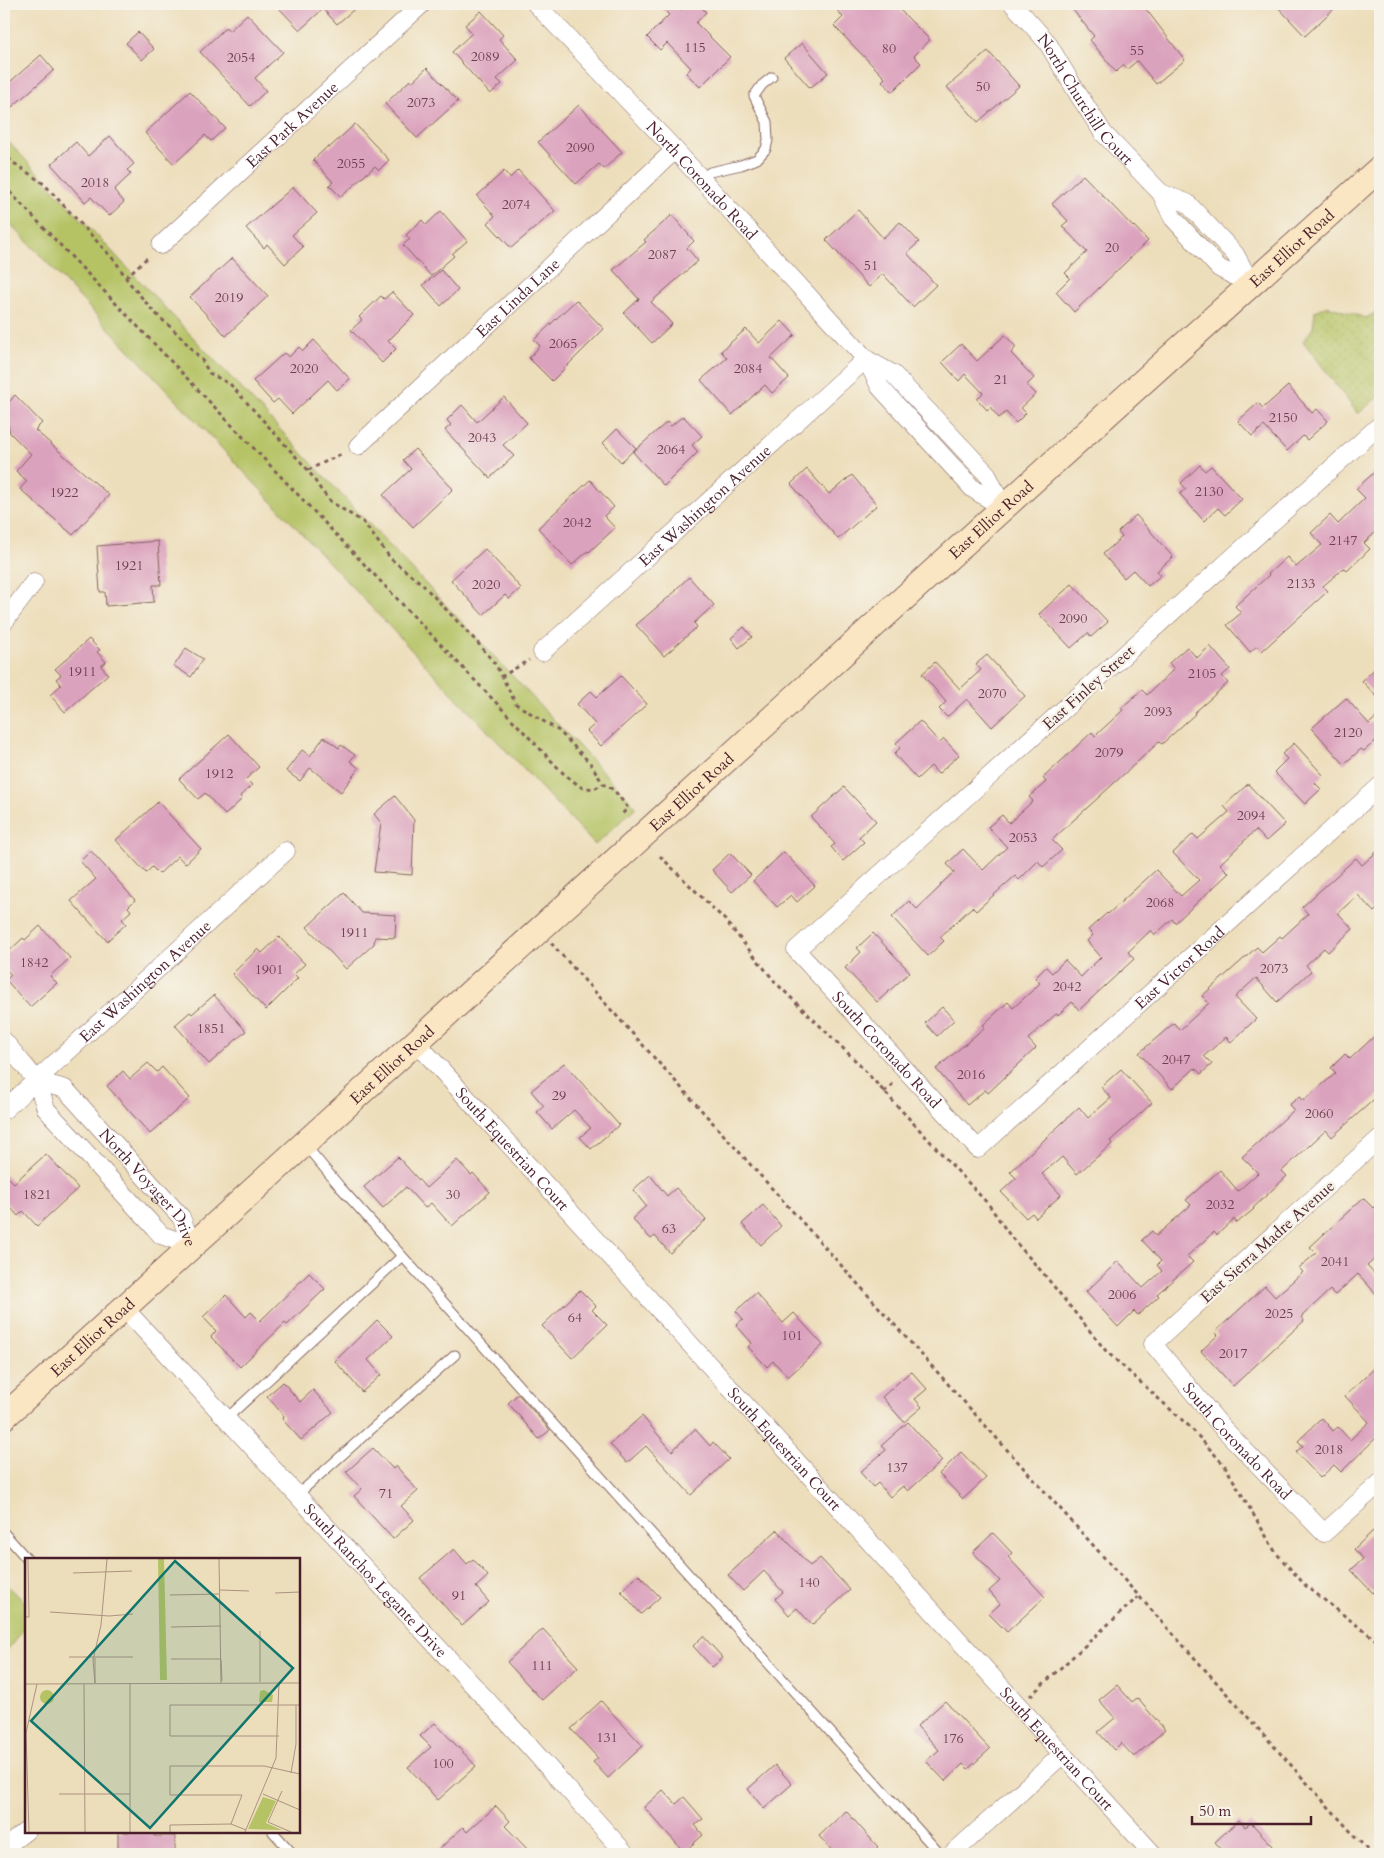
<svg xmlns="http://www.w3.org/2000/svg" width="1384" height="1858" font-family="Cardo,serif">
<style>
.grass{fill:url(#grass-dots);stroke:#807148}
.green{fill:#b5c365;stroke:#807148}
.building{fill:#dba2bd}
.lines{fill:none;stroke-linecap:round;stroke-linejoin:round}
.service-casing{stroke:#83625d;stroke-width:11}
.minor-casing{stroke:#83625d;stroke-width:19}
.secondary-casing{stroke:#83625d;stroke-width:27}
.path{stroke:#83625d;stroke-width:3;stroke-dasharray:4 4;stroke-linecap:butt}
.service{stroke:#fff;stroke-width:9}
.minor{stroke:#fff;stroke-width:18}
.secondary{stroke:#fbe6c3;stroke-width:25}
.labels{text-anchor:middle;stroke-width:5;stroke-linejoin:round;paint-order:stroke}
.number-label{font-size:14px;fill:#6e4050}
.street-label{font-size:16px;fill:#4a1f2b;stroke:#f7f3e8}
.inset-road{fill:none;stroke:#ac9281;stroke-width:1}
.view{fill:#0f766e;fill-opacity:0.15;stroke:#0f766e;stroke-width:2.5}
.inset-edge{fill:none;stroke:#4a1f2b;stroke-width:2.5}
</style>
<defs>
<pattern id="grass-dots" width="8" height="8" patternUnits="userSpaceOnUse" patternTransform="scale(1.25)"><rect width="8" height="8" fill="#b5c365"/><path d="M2 2h.1M6 6h.1" fill="none" stroke="#9da758" stroke-width="1.8" stroke-linecap="round"/></pattern>
</defs>
<rect width="100%" height="100%" fill="#f7f3e8"/>
<filter id="ink" filterUnits="userSpaceOnUse"><feTurbulence type="fractalNoise" baseFrequency=".02" numOctaves="2"/><feDisplacementMap in="SourceGraphic" scale="10" xChannelSelector="R" yChannelSelector="G"/><feConvolveMatrix kernelMatrix="1 2 1 2 8 2 1 2 1" color-interpolation-filters="sRGB"/></filter>
<filter id="wash" filterUnits="userSpaceOnUse"><feTurbulence type="fractalNoise" baseFrequency=".0096" numOctaves="4" result="noise"/><feDisplacementMap in="SourceGraphic" scale="20" xChannelSelector="R" yChannelSelector="G"/><feGaussianBlur stdDeviation="1.12" result="paint"/><feColorMatrix in="noise" values="0 0 0 0 0 0 0 0 0 0 0 0 0 0 0 0 0 1.4 0 .05"/><feComposite in="paint" operator="in"/></filter>
<g filter="url(#wash)">
<rect width="100%" height="100%" fill="#eddebb"/>
<path class="grass" d="M1328 306 1366 318 1380 310V395L1358 414 1303 341 1313 328 1315 311Z"/>
<path class="green" d="M4 137 636 807 595 845 4 217Z
M4 1583 26 1603V1626L4 1654Z"/>
<g id="blocks">
<path class="building" d="M275 4H360L337 24 323 9 300 30Z
M658 4H676L682 10 688 4H698L706 12 696 23 730 57 700 87 686 73 691 68 667 43 660 50 647 37 669 15Z
M843 4H894L930 40 914 56 921 63 892 92 882 81 885 78 834 26 843 17 837 10Z
M1068 4H1142L1185 60 1156 84 1137 61 1127 69 1124 65 1116 72 1090 40 1094 36Z
M1275 4H1339L1305 36Z
M481 11 503 35 499 39 518 60 497 79 502 84 490 94 452 52 472 33 465 25Z
M247 14 283 52 255 78 266 91 250 106 200 52 226 27 229 31Z
M138 32 154 49 142 60 126 43Z
M802 43 828 73 810 88 784 58Z
M988 51 1019 86 978 122 947 87Z
M41 55 54 70 4 114V87Z
M427 68 458 101 417 138 385 104 410 80 412 82Z
M190 91 225 128 211 141 205 135 174 164 145 133Z
M579 105 622 152 604 169 599 164 576 184 538 142Z
M355 124 389 160 379 170 375 166 341 197 329 185 333 182 313 160 328 146 329 148Z
M110 136 134 164 127 170 131 174 114 190 124 202 109 216 91 197 85 202 51 164 76 142 88 156Z
M518 170 555 211 511 248 488 223 495 216 477 196 504 171 510 178Z
M1083 175 1133 227 1134 226 1148 241 1074 312 1056 292 1070 278 1065 273 1087 252 1062 226 1068 221 1052 204Z
M293 187 317 213 292 235 303 247 285 264 267 244 264 248 246 228Z
M858 210 883 238 900 222 919 242 907 253 936 285 913 307 883 274 869 287 826 240Z
M441 211 467 241 452 254 454 256 431 276 403 245 410 239 406 235 422 220 426 225Z
M672 215 694 241 687 248 698 261 651 302 672 324 652 343 624 313 639 299 613 270 646 242 644 240Z
M232 258 268 296 226 336 190 297Z
M441 270 458 290 441 306 423 285Z
M392 292 414 315 388 341 396 349 382 363 351 330 362 320 359 317 381 296 384 299Z
M576 300 604 329 552 381 529 358 540 346 534 340Z
M782 321 795 335 771 358 789 378 772 393 765 385 732 415 701 380 727 358 721 351 746 329 759 343Z
M1005 335 1016 347 1011 353 1034 378 1027 385 1036 394 1021 408 1026 413 1016 423 1006 412 999 418 990 407 987 410 977 399 983 393 965 374 959 381 942 362 961 344 977 361Z
M314 340 350 379 337 390 328 380 292 414 278 399 273 403 253 381 284 353 289 357 299 347 303 351Z
M1288 386 1312 413 1317 409 1328 421 1307 440 1303 436 1287 451 1264 426 1252 436 1238 421 1258 403 1263 408Z
M15 395 42 423 35 430 109 495 73 535 20 489 27 481 16 471 31 454 10 433 4 408Z
M504 397 527 423 503 445 514 456 490 478 445 430 451 425 447 420 462 405 477 422Z
M683 416 702 436 692 445 698 452 664 486 633 452 667 422 671 426Z
M617 429 636 448 621 462 603 443Z
M415 449 453 489 413 527 383 495 411 469 403 460Z
M1200 465 1205 471 1211 466 1242 499 1225 515 1218 508 1204 521 1180 494 1186 489 1181 483Z
M1380 467V528L1364 543 1370 549 1347 571 1344 568 1323 586 1328 591 1262 651 1257 646 1250 652 1227 625 1241 613 1235 606 1269 575 1268 574 1287 557 1296 567 1322 545 1311 533 1330 515 1338 524 1365 498 1356 489Z
M807 469 829 494 852 475 877 505 838 539 791 484Z
M590 480 614 507 604 516 615 528 589 552 588 551 572 565 538 528Z
M1136 515 1173 557 1157 571 1161 575 1148 586 1133 570 1124 578 1103 554 1122 537 1118 532Z
M158 541 161 585H153L154 602 106 606 105 592H100L97 546Z
M485 549 521 588 509 599 505 595 483 615 451 580Z
M689 577 714 605 694 623 697 627 664 656 636 625 677 590 676 589Z
M1072 584 1108 622 1091 637 1088 633 1071 648 1039 614Z
M744 627 752 637 739 648 731 638Z
M89 639 100 650 97 652 106 662 101 666 108 674 65 712 50 695 61 685 56 679 61 675 55 669Z
M1210 646 1230 669 1222 676 1228 683 1194 713 1195 714 1162 744 1159 742 1052 840 1062 850 1043 867 1038 861 1019 880 1015 876 976 911 972 907 940 937 944 941 928 956 892 917 909 901 917 909 941 886 940 885 954 872 947 864 963 849 983 870 1007 847 988 827 1002 815 1009 823 1033 801 1029 797 1046 782 1043 778 1092 732 1095 736 1123 710 1121 708 1142 690 1147 695 1174 669 1169 663 1187 647 1197 658Z
M186 648 203 659 191 677 174 666Z
M987 655 1025 696 992 727 967 699 947 717 939 709 946 702 922 674 935 662 960 689 981 670 976 664Z
M1380 664V700L1362 681Z
M621 676 647 704 601 746 587 731 595 724 577 704 591 691 597 697Z
M1346 698 1369 724 1380 714V737L1364 751 1361 749 1344 764 1312 728Z
M920 721 940 743 944 739 959 755 938 774 931 766 917 779 894 754 900 748 896 743Z
M229 734 259 767 246 779 252 785 240 796 242 799 225 815 205 793 198 799 179 779Z
M324 737 339 748 341 745 355 755 350 761 359 768 341 792 310 768 300 781 286 771 302 750 310 756Z
M1294 743 1323 775 1315 783 1321 789 1305 804 1274 772 1287 759 1282 754Z
M1248 784 1285 824 1266 841 1256 830 1244 841 1220 864 1229 873 1175 923 1172 919 1155 935 1151 930 1128 952 1134 959 1079 1010 1072 1002 1058 1015 1056 1014 1028 1039 1036 1048 988 1093 985 1090 967 1105 936 1069 985 1027 983 1025 1008 1002 1013 1008 1034 989 1040 983 1035 978 1046 967 1052 973 1065 960 1081 977 1101 957 1087 941 1093 935 1088 930 1107 913 1108 914 1156 870 1181 896 1199 880 1173 853 1193 834 1198 839 1229 812 1224 806Z
M844 787 876 821 859 837 864 842 843 861 831 847 835 844 811 817Z
M395 796 414 820 412 875 374 872 381 823 374 814Z
M158 802 201 849 185 864 178 856 159 874 152 867 146 873 116 840Z
M1380 849V906L1374 912 1358 895 1338 913 1353 929 1328 952 1324 948 1306 965 1311 971 1277 1002 1256 978 1235 997 1256 1019 1231 1042 1226 1037 1204 1056 1212 1064 1201 1074 1195 1068 1172 1089 1139 1053 1174 1023 1180 1030 1209 1003 1202 996 1220 980 1257 947 1262 952 1280 936 1282 938 1308 914 1302 907 1356 858 1362 865Z
M91 851 135 900 128 907 131 911 122 919 126 924 107 941 71 901 96 879 80 861Z
M784 852 815 886 797 902 791 895 777 907 753 881Z
M730 853 751 875 732 892 712 870Z
M344 893 362 913 396 915 395 938 375 937 374 944 346 969 307 927Z
M40 926 70 958 50 976 57 983 30 1007 6 980 11 975 4 967V956L23 938 25 940Z
M873 933 910 972 877 1002 845 968 861 952 857 948Z
M279 937 305 964 294 974 298 978 266 1010 232 974 258 949 262 953Z
M214 995 246 1031 209 1064 175 1025 190 1012 192 1014Z
M942 1007 954 1020 937 1036 925 1023Z
M1380 1031V1094L1332 1137 1326 1130 1282 1171 1287 1176 1253 1208 1254 1209 1237 1223 1234 1219 1217 1235 1214 1232 1187 1256 1193 1262 1157 1294 1159 1296 1138 1315 1134 1311 1118 1327 1086 1292 1118 1261 1143 1288 1162 1271 1157 1265 1161 1261 1142 1240 1152 1231 1156 1236 1191 1205 1186 1200 1220 1170 1238 1191 1258 1173 1242 1157 1294 1110 1289 1105 1299 1097 1303 1101 1336 1073 1331 1068 1345 1054 1350 1059Z
M148 1063 157 1072 162 1067 190 1098 150 1134 107 1086 123 1071 130 1079Z
M564 1063 619 1125 591 1149 580 1137 591 1128 574 1110 552 1129 537 1112 544 1106 531 1091Z
M1121 1069 1152 1103 1110 1141 1112 1144 1077 1174 1062 1157 1042 1174 1061 1195 1036 1218 1032 1213 1026 1218 1001 1192 1016 1178 1010 1172 1079 1107 1088 1118 1111 1098 1101 1087Z
M46 1154 78 1188 37 1226 23 1211 18 1216 4 1200V1173L14 1183Z
M398 1157 426 1188 457 1160 471 1175 473 1173 490 1192 452 1226 431 1203 425 1208 406 1187 383 1208 364 1187Z
M650 1175 667 1196 676 1188 706 1220 670 1253 655 1236 651 1239 632 1219 646 1206 633 1190Z
M1363 1198 1373 1208 1380 1201V1254L1367 1266 1380 1280V1298L1358 1274 1335 1295 1330 1290 1301 1317 1304 1321 1233 1386 1201 1351 1218 1335 1215 1332 1265 1286 1275 1297 1303 1272 1299 1268 1316 1253 1310 1247Z
M763 1205 781 1226 761 1245 742 1224Z
M309 1273 325 1289 287 1325 285 1323 240 1367 211 1337 216 1331 203 1317 226 1295 246 1317 251 1312 260 1321Z
M580 1290 596 1306 592 1310 607 1325 572 1358 542 1326Z
M756 1293 783 1323 794 1313 823 1345 788 1377 773 1361 767 1367 748 1347 752 1343 736 1325 743 1319 736 1311Z
M377 1320 393 1336 368 1360 381 1375 362 1392 335 1361Z
M1380 1363V1434L1341 1472 1334 1465 1320 1478 1296 1452 1303 1446 1298 1441 1322 1418 1333 1431 1338 1427 1350 1440 1369 1422 1345 1396Z
M911 1371 927 1389 915 1399 922 1407 904 1422 882 1397Z
M283 1382 300 1402 313 1390 333 1412 301 1440 282 1419 284 1416 267 1396Z
M518 1394 550 1430 539 1439 508 1403Z
M642 1416 672 1451 695 1429 710 1446 713 1442 729 1459 691 1495 646 1446 627 1463 610 1444Z
M908 1422 942 1461 908 1491 903 1486 890 1497 878 1483 873 1487 860 1472 886 1450 882 1445Z
M373 1448 393 1469 396 1466 418 1491 401 1506 414 1520 393 1539 354 1496 362 1489 346 1472Z
M961 1452 986 1478 963 1499 939 1474Z
M777 1530 810 1566 820 1558 850 1590 812 1625 797 1608 789 1615 775 1599 783 1592 764 1571 743 1591 728 1575Z
M1373 1531 1380 1539V1586L1373 1593 1351 1570 1363 1559 1354 1549Z
M993 1533 1012 1553 1008 1557 1045 1597 1007 1632 989 1614 1000 1604 989 1591 1000 1581 973 1552Z
M454 1549 467 1564 473 1559 488 1576 476 1587 489 1602 462 1626 420 1578Z
M639 1575 660 1597 641 1614 621 1591Z
M543 1629 578 1667 542 1700 507 1662Z
M703 1636 723 1658 712 1667 693 1646Z
M1117 1685 1132 1702 1137 1698 1165 1730 1134 1757 1121 1743 1114 1750 1098 1732 1115 1718 1099 1700Z
M601 1701 643 1746 608 1778 593 1762 598 1758 571 1729Z
M945 1701 990 1749 968 1769 963 1764 945 1781 926 1761 939 1750 917 1726Z
M435 1723 476 1766 438 1800 408 1767 431 1747 420 1736Z
M775 1765 792 1784 764 1809 748 1789Z
M663 1790 676 1804 684 1797 703 1819 695 1825 703 1835 684 1852 644 1807Z
M496 1806 510 1821 505 1826 532 1854H434L463 1827 467 1832Z
M846 1811 878 1847 870 1854H835L819 1836Z
M1239 1820 1245 1827 1251 1823 1273 1846 1264 1854H1226L1215 1842Z
M118 1832H154V1836H175V1854H118Z"/>
</g>
</g>
<g filter="url(#ink)">
<use href="#blocks" fill-opacity="0" stroke="#83625d" stroke-width="1"/>
<g class="lines">
<defs>
<path id="service" d="M701 178 710 172 741 165 757 159 766 149 768 140 767 122 754 96 762 85 772 77
M306 1146 341 1188 940 1854
M226 1419 402 1256
M297 1495 455 1355
M4 1533 27 1559
M273 1832 293 1854"/>
<g id="minor">
<path id="s1" d="M536 4 675 150 866 359 880 387 973 489 1003 508"/>
<path id="s2" d="M1013 4 1047 42 1078 94 1104 134 1161 193 1173 218 1219 268 1252 285"/>
<path d="M1161 193 1187 203 1235 254 1252 285"/>
<path id="s3" d="M161 245 422 4"/>
<path d="M866 359 893 374 987 474 1003 508"/>
<path id="s4" d="M1380 425 796 950 978 1149 1380 786"/>
<path id="s5" d="M358 446 675 150"/>
<path d="M4 622 34 582"/>
<path id="s6" d="M542 652 866 359"/>
<path d="M4 1041 37 1081 46 1109 154 1227 161 1235 192 1246"/>
<path id="s7" d="M416 1042 1153 1854"/>
<path id="s8" d="M37 1081 65 1089 181 1217 192 1246"/>
<path id="s9" d="M4 1110 286 851"/>
<path id="s10" d="M1380 1138 1153 1344 1221 1426 1324 1533 1380 1483"/>
<path id="s11" d="M124 1308 520 1736 626 1854"/>
<path d="M4 1848 26 1831"/>
<path d="M952 1854 1063 1754"/>
</g>
<g id="secondary">
<path id="s12" d="M4 1417 1003 508 1380 168"/>
</g>
</defs>
<use href="#service" class="service-casing"/>
<use href="#minor" class="minor-casing"/>
<use href="#secondary" class="secondary-casing"/>
<path class="path" d="M4 151 11 161 44 184 116 262 128 281 153 311 179 335 202 360 209 373 230 384 308 470 321 490 331 502 363 522 391 559 421 583 477 642 496 665 516 704 559 731 591 764 603 784 614 790 628 808 622 814
M4 186 564 774 581 787 594 789 603 784
M126 277 149 256
M308 470 344 453
M501 677 529 660
M660 856 725 920 776 983 854 1059 989 1205 1011 1237 1043 1273 1106 1351 1191 1428 1225 1466 1276 1553 1306 1586 1380 1643
M551 943 1371 1854
M884 1092 895 1082
M1030 1696 1138 1597"/>
<use href="#service" class="service"/>
<use href="#minor" class="minor"/>
<use href="#secondary" class="secondary"/>
</g>
</g>
<g class="labels">
<g class="number-label">
<text x="695" y="52">115</text>
<text x="889" y="53">80</text>
<text x="1137" y="55">55</text>
<text x="485" y="61">2089</text>
<text x="241" y="62">2054</text>
<text x="983" y="91">50</text>
<text x="421" y="107">2073</text>
<text x="580" y="152">2090</text>
<text x="351" y="168">2055</text>
<text x="95" y="187">2018</text>
<text x="516" y="209">2074</text>
<text x="1112" y="252">20</text>
<text x="662" y="259">2087</text>
<text x="871" y="270">51</text>
<text x="229" y="302">2019</text>
<text x="563" y="348">2065</text>
<text x="304" y="373">2020</text>
<text x="748" y="373">2084</text>
<text x="1001" y="384">21</text>
<text x="1283" y="422">2150</text>
<text x="482" y="442">2043</text>
<text x="671" y="454">2064</text>
<text x="1209" y="496">2130</text>
<text x="64" y="497">1922</text>
<text x="577" y="527">2042</text>
<text x="1343" y="545">2147</text>
<text x="129" y="570">1921</text>
<text x="1301" y="588">2133</text>
<text x="486" y="589">2020</text>
<text x="1073" y="623">2090</text>
<text x="82" y="676">1911</text>
<text x="1202" y="678">2105</text>
<text x="992" y="698">2070</text>
<text x="1158" y="716">2093</text>
<text x="1348" y="737">2120</text>
<text x="1109" y="757">2079</text>
<text x="219" y="778">1912</text>
<text x="1251" y="820">2094</text>
<text x="1023" y="842">2053</text>
<text x="1160" y="907">2068</text>
<text x="354" y="937">1911</text>
<text x="34" y="967">1842</text>
<text x="1274" y="973">2073</text>
<text x="269" y="974">1901</text>
<text x="1067" y="991">2042</text>
<text x="211" y="1033">1851</text>
<text x="1176" y="1064">2047</text>
<text x="971" y="1079">2016</text>
<text x="559" y="1100">29</text>
<text x="1319" y="1118">2060</text>
<text x="37" y="1199">1821</text>
<text x="453" y="1199">30</text>
<text x="1220" y="1209">2032</text>
<text x="669" y="1233">63</text>
<text x="1335" y="1266">2041</text>
<text x="1122" y="1299">2006</text>
<text x="1279" y="1318">2025</text>
<text x="575" y="1322">64</text>
<text x="792" y="1340">101</text>
<text x="1233" y="1358">2017</text>
<text x="1329" y="1454">2018</text>
<text x="897" y="1472">137</text>
<text x="386" y="1498">71</text>
<text x="809" y="1587">140</text>
<text x="459" y="1600">91</text>
<text x="542" y="1670">111</text>
<text x="607" y="1742">131</text>
<text x="953" y="1743">176</text>
<text x="443" y="1768">100</text>
</g>
<g class="street-label">
<text dy="6" stroke="none"><textPath href="#s2" startOffset="120">North Churchill Court</textPath></text>
<text dy="6" stroke="none"><textPath href="#s3" startOffset="178">East Park Avenue</textPath></text>
<text dy="6" stroke="none"><textPath href="#s1" startOffset="242">North Coronado Road</textPath></text>
<text dy="6" stroke="none"><textPath href="#s12" startOffset="1739">East Elliot Road</textPath></text>
<text dy="6" stroke="none"><textPath href="#s5" startOffset="218">East Linda Lane</textPath></text>
<text dy="6" stroke="none"><textPath href="#s6" startOffset="219">East Washington Avenue</textPath></text>
<text dy="6" stroke="none"><textPath href="#s12" startOffset="1334">East Elliot Road</textPath></text>
<text transform="translate(1088 687) rotate(-42)" y="6">East Finley Street</text>
<text dy="6" stroke="none"><textPath href="#s12" startOffset="929">East Elliot Road</textPath></text>
<text dy="6" stroke="none"><textPath href="#s4" startOffset="1326">East Victor Road</textPath></text>
<text dy="6" stroke="none"><textPath href="#s9" startOffset="191">East Washington Avenue</textPath></text>
<text dy="6" stroke="none"><textPath href="#s4" startOffset="920">South Coronado Road</textPath></text>
<text dy="6" stroke="none"><textPath href="#s12" startOffset="524">East Elliot Road</textPath></text>
<text dy="6" stroke="none"><textPath href="#s7" startOffset="144">South Equestrian Court</textPath></text>
<text dy="6" stroke="none"><textPath href="#s8" startOffset="159">North Voyager Drive</textPath></text>
<text transform="translate(1267 1241) rotate(-42)" y="6">East Sierra Madre Avenue</text>
<text dy="6" stroke="none"><textPath href="#s12" startOffset="119">East Elliot Road</textPath></text>
<text dy="6" stroke="none"><textPath href="#s10" startOffset="435">South Coronado Road</textPath></text>
<text dy="6" stroke="none"><textPath href="#s7" startOffset="549">South Equestrian Court</textPath></text>
<text dy="6" stroke="none"><textPath href="#s11" startOffset="371">South Ranchos Legante Drive</textPath></text>
<text dy="6" stroke="none"><textPath href="#s7" startOffset="954">South Equestrian Court</textPath></text>
</g>
</g>
<g transform="translate(25 1558)">
<rect width="275" height="275" fill="#eddebb"/>
<path d="M239 132 248 137 247 144H234L235 133Z" fill="#b5c365"/>
<path d="M133 1H139L142 122H135ZM15 139a7 7 0 1 1 14 0a7 7 0 1 1-14 0ZM238 239 251 243 241 265 257 272 223 271Z" fill="#b5c365"/>
<path class="inset-road" d="M194 1 196 125M48 15 107 13M195 32 224 33M250 35 275 34M145 37 195 36M25 54 84 58 108 56M0 59H4L3 1M146 69 196 68M44 99H108M70 100V125M146 101H196M196 102 197 123M235 124V73M70 125 68 102 76 67 82 1M105 125V274M0 126 275 125M59 126 60 274M254 178H145V147H275M266 215 271 186V147M257 233 243 264 266 274M34 236H105M238 236 275 252M206 266 217 237H145V208H239L275 216M4 274 1 175 12 126M145 274V267L206 266 221 272M220 274 251 200 254 125"/>
<path class="view" d="M150 3 268 110 125 270 6 163Z"/>
<rect width="275" height="275" class="inset-edge"/>
</g>
<rect width="1384" height="1858" fill="none" stroke="#f7f3e8" stroke-width="20"/>
<path d="M1192 1816v8h119v-8" fill="none" stroke="#4a1f2b" stroke-width="2.5"/>
<text x="1199" y="1816" font-size="15" fill="#4a1f2b" stroke="#f7f3e8" stroke-width="4" paint-order="stroke">50 m</text>
</svg>
